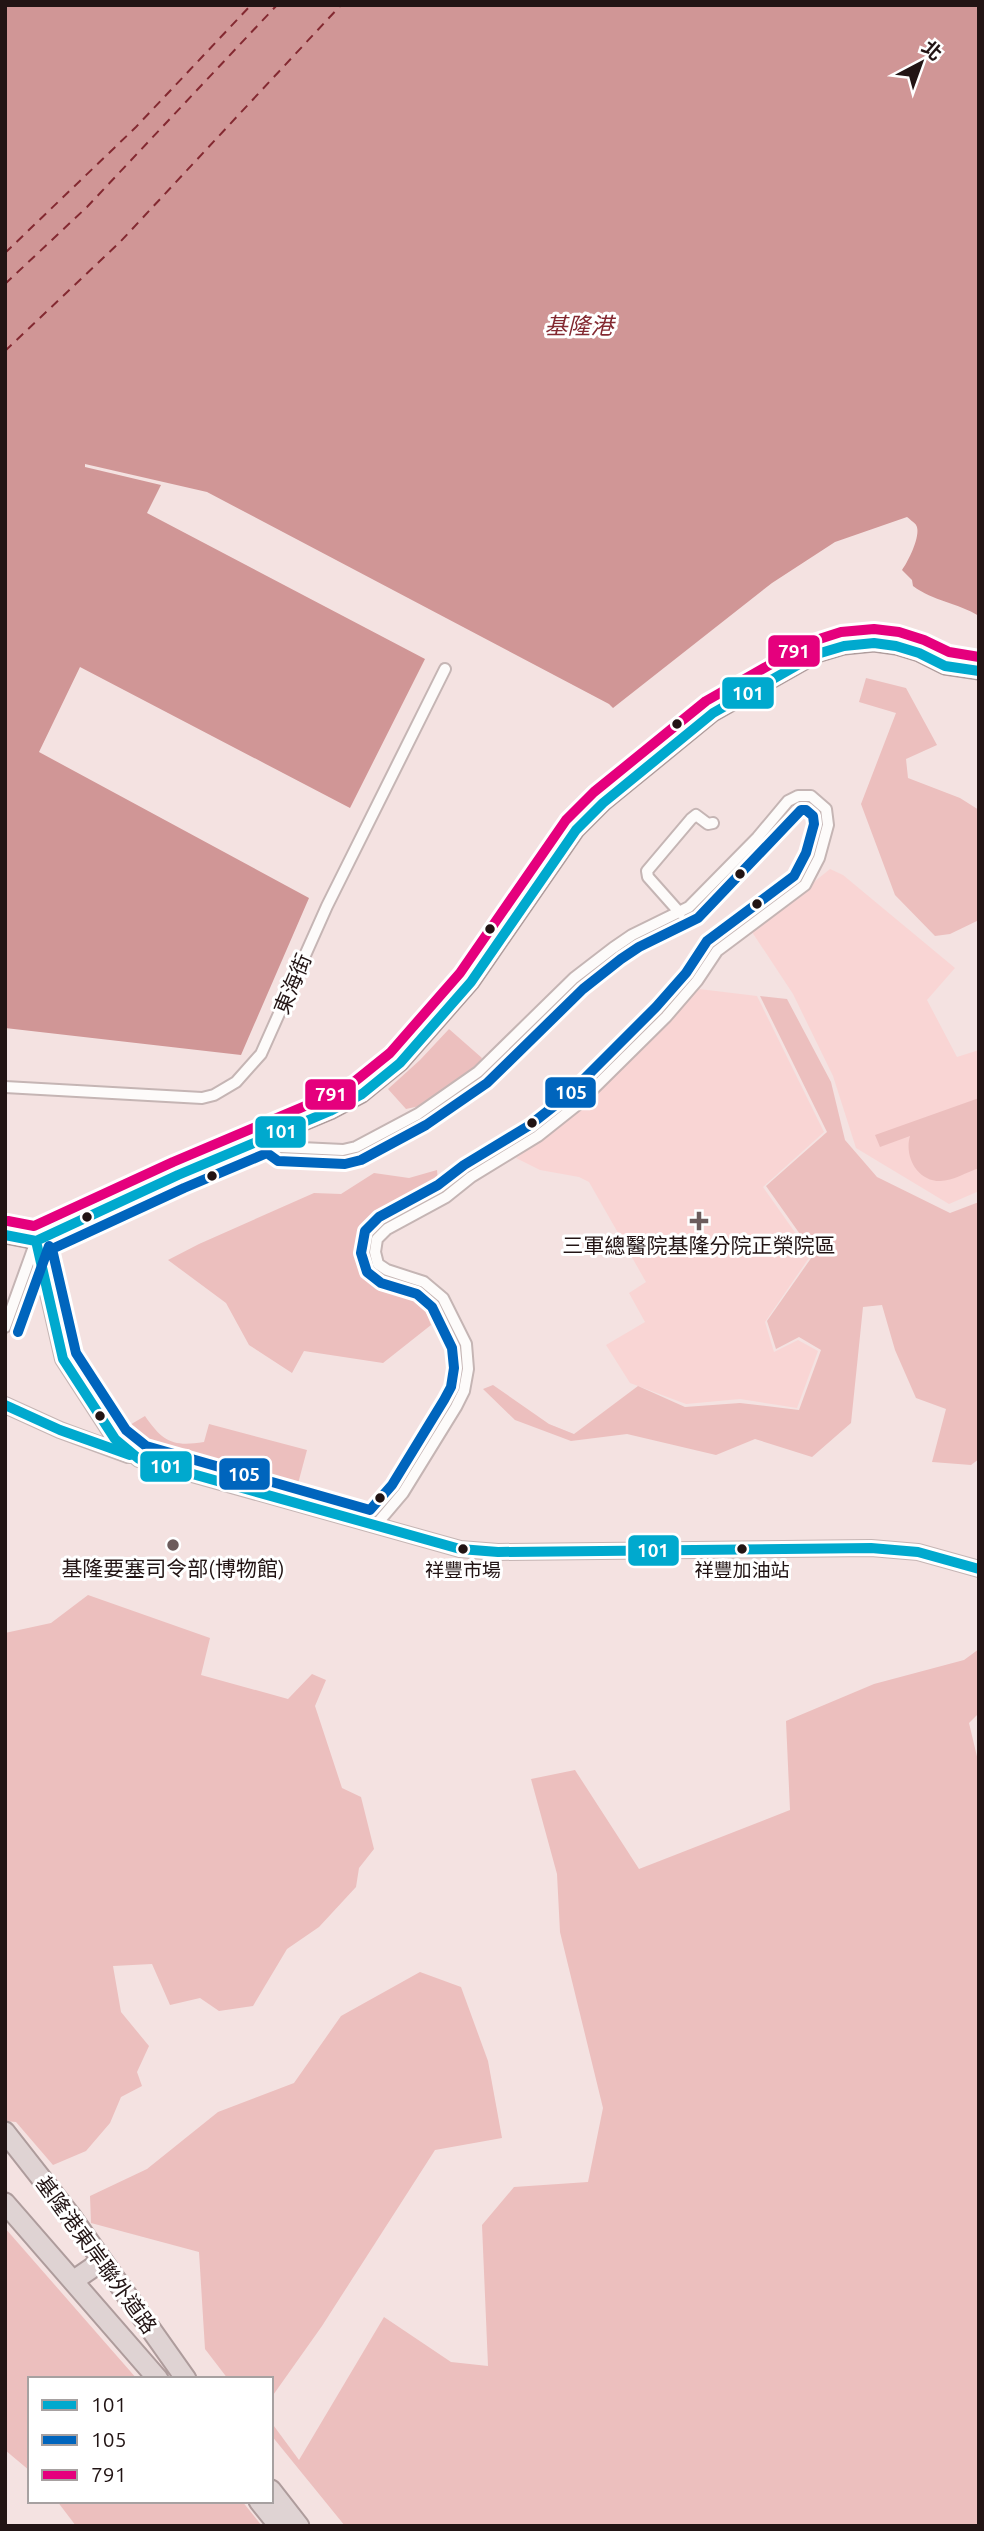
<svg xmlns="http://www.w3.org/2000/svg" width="984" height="2531" font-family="Ubuntu,'Noto Sans TC',sans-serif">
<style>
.built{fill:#f9d5d4}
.green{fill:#ecbfbe}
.water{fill:#d09696}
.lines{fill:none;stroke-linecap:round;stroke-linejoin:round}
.ferry{stroke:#832931;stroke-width:2;stroke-dasharray:9 7;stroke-linecap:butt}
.street-casing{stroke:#c5b5b4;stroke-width:14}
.secondary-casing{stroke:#c5b5b4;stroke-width:18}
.primary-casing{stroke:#ae9c9c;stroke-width:19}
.highway-casing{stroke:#ae9c9c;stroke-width:23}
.street{stroke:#fdfbfa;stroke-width:10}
.secondary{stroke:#fdfbfa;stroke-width:14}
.primary{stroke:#ebe3e3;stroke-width:16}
.highway{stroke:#dfd3d3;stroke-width:19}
.bus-1-casing{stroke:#fff;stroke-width:16}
.bus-2-casing{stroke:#fff;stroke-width:16}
.bus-3-casing{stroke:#fff;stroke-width:16}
.bus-1{stroke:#00a9ce;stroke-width:10}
.bus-2{stroke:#0065bd;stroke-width:10}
.bus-3{stroke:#e5007d;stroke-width:10}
.bus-dot{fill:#221414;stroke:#fff;stroke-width:2.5}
.poi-dot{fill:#6c5c5c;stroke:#fff;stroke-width:2.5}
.labels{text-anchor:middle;stroke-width:6;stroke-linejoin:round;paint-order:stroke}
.bus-label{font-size:19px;fill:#221414;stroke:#fff}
.street-label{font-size:21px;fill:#221414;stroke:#fff}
.poi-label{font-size:21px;fill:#221414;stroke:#fff}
.water-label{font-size:23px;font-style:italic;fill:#832931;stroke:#fff}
.line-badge{stroke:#fff;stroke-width:2.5}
.badge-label{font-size:19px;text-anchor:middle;font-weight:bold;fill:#fff}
</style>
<rect width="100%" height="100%" fill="#f4e2e1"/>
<path class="built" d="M830 869 843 875 955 968 927 1000 957 1057 979 1050V1191L949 1204 856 1148 833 1076 793 994 752 932Z
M699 989 757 996 824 1132 763 1187 811 1255 765 1322 774 1352 798 1340 818 1351 797 1408 740 1399 686 1404 630 1383 606 1345 645 1322 629 1293 646 1282 589 1182 579 1177 540 1170 516 1158 583 1108Z"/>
<path class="green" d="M866 678 906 688 937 745 906 759 908 778 960 798 979 810V920L950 934 935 936 895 895 861 804 896 713 859 702Z
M760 996 787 999 831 1082 845 1140 877 1177 950 1213 979 1202V1459L971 1465 932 1462 946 1409 916 1398 895 1350 882 1305 863 1307 851 1423 812 1457 755 1439 716 1455 627 1434 571 1441 515 1420 483 1389 493 1385 549 1424 574 1434 638 1386 685 1407 740 1403 799 1410 821 1350 799 1337 776 1349 767 1321 814 1254 766 1186 827 1132Z
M449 1029 482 1058 475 1070 429 1104 406 1109 388 1089 420 1060Z
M979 1098V1168C967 1172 953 1181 940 1181 917 1181 904 1156 910 1136L880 1147 875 1135Z
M437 1170 438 1181 369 1220 359 1251 375 1281 418 1291 431 1325 383 1363 304 1351 292 1373 249 1345 226 1303 168 1260 199 1244 314 1193 341 1194 374 1173 409 1178Z
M145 1416C163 1442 173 1447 204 1442L209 1424 307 1450 296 1491 138 1449 123 1429Z
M88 1595 210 1638 201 1675 288 1699 312 1674 326 1680 315 1706 342 1788 361 1797 374 1849 359 1868 356 1887 319 1927 287 1949 253 2006 219 2011 200 1998 170 2005 152 1964 113 1966 121 2012 149 2046 137 2072 142 2086 121 2097 110 2123 86 2151 53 2165 16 2122 5 2121V1633L51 1623Z
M979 1649V1713L969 1723 979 1765V2526H345L271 2435V2422L299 2460 384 2317 451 2362 488 2366 482 2225 514 2187 588 2182 603 2108 560 1932 557 1874 531 1779 575 1770 639 1869 790 1810 786 1721 874 1684 964 1660Z
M420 1972 461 1987 488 2061 502 2138 435 2150 322 2326 271 2398V2379H228L205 2349 199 2252 91 2223 90 2196 147 2169 218 2112 294 2083 341 2016Z
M5 2228 137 2379H30V2471L5 2450Z
M57 2501H242L262 2526H76Z"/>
<path class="water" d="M5 5H979V616C958 603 933 601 913 586L912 580 902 570C908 562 922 534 916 525 916 524 907 517 907 517L835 542 772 583 613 708 609 704 207 492 85 464V467L161 485 147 513 425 659 350 808 80 667 39 752 309 898 241 1055 5 1028Z"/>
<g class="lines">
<path class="ferry" d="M5 253 136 127 251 5
M5 284 87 207 277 5
M5 351 121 241 341 5"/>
<defs>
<path id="street" d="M680 913 648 877 647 871 691 819 696 815 708 824 713 823
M5 1087 202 1098 214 1095 236 1082 261 1054 327 906 445 669
M272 1136 280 1147 343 1150 356 1147 418 1114 478 1072 574 978 613 948 632 935 689 907 757 838 788 801 798 796H811L826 809 828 825 819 858 805 885 717 951 697 981 666 1017 577 1105 538 1136 471 1177 446 1197 387 1229 377 1239 375 1252 378 1264 387 1270 424 1282 443 1298 466 1344 468 1369 464 1391 456 1407 403 1493 375 1526
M5 1327 36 1241"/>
<path id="secondary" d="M36 1241 63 1359 115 1439 139 1459 460 1549 498 1552 871 1548 918 1552 979 1569
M5 1405 60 1430 128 1455"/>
<path id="primary" d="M5 1235 36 1241 178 1175 330 1111 362 1094 400 1063 471 982 576 830 603 803 713 713 817 654 844 646 874 643 896 646 919 653 945 666 979 671"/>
<path id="highway" d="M5 2132 70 2215 186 2379
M5 2203 158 2379
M73 2281 102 2261
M271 2490 299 2526
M259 2501 279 2526"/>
</defs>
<use href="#street" class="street-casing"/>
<use href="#secondary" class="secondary-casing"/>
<use href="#primary" class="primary-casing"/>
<use href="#highway" class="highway-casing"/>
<use href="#street" class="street"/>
<use href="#secondary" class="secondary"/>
<use href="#primary" class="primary"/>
<use href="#highway" class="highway"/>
<defs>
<path id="bus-1" d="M5 1235 36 1241 178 1175 330 1111 362 1094 400 1063 471 982 576 830 603 803 713 713 817 654 844 646 874 643 896 646 919 653 945 666 979 671
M36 1241 63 1359 115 1439 139 1459 460 1549 498 1552 871 1548 918 1552 979 1569
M5 1405 60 1430 130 1455"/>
<path id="bus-2" d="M801 810H806L813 816 814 824 806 853 794 876 707 941 686 973 656 1007 568 1095 530 1125 464 1165 438 1185 379 1217 365 1231 361 1253 367 1272 381 1283 417 1294 432 1307 452 1348 454 1368 451 1387 444 1400 392 1485 370 1510 146 1446 126 1430 76 1353 52 1249 184 1188 267 1153 278 1161 345 1164 361 1160 426 1125 487 1083 583 989 621 959 639 947 698 918Z
M18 1332 49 1246"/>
<path id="bus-3" d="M8 1221 34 1226 173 1162 324 1098 354 1082 390 1053 460 973 566 820 594 792 706 701 810 642 841 632 874 629 899 632 924 640 949 652 979 657"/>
</defs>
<use href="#bus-1" class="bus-1-casing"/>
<use href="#bus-2" class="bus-2-casing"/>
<use href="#bus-3" class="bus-3-casing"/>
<use href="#bus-1" class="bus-1"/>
<use href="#bus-2" class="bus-2"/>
<use href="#bus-3" class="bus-3"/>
</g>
<g class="bus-dot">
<circle cx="677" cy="724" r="6"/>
<circle cx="740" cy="874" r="6"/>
<circle cx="757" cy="904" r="6"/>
<circle cx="490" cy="929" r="6"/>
<circle cx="532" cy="1123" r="6"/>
<circle cx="212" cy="1176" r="6"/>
<circle cx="87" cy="1217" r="6"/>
<circle cx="100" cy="1416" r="6"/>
<circle cx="380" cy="1498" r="6"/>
<circle cx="463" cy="1549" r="6"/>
<circle cx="742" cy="1549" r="6"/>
</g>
<g class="poi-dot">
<path d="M695.5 1210.5h7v7h7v7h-7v7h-7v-7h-7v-7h7z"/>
<circle cx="173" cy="1545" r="7"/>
</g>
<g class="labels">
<g class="bus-label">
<text x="463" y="1577">祥豐市場</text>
<text x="742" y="1577">祥豐加油站</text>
</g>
<g class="street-label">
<text transform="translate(293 984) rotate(-67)" y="7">東海街</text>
<text transform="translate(96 2255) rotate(54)" y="7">基隆港東岸聯外道路</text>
</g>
<g class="poi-label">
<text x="699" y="1253">三軍總醫院基隆分院正榮院區</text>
<text x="173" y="1576">基隆要塞司令部(博物館)</text>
</g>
<g class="water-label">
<text x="579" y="334">基隆港</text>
</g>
</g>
<g class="line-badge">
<rect x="767" y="634" width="54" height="34" rx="7" fill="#e5007d"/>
<rect x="721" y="676" width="54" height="34" rx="7" fill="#00a9ce"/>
<rect x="544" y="1076" width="53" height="33" rx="7" fill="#0065bd"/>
<rect x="304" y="1078" width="53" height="33" rx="7" fill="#e5007d"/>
<rect x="254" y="1115" width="53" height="34" rx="7" fill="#00a9ce"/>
<rect x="139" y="1450" width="54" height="33" rx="7" fill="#00a9ce"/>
<rect x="218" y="1457" width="53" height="34" rx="7" fill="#0065bd"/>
<rect x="627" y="1534" width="53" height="33" rx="7" fill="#00a9ce"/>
</g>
<g class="badge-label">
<text x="794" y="658">791</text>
<text x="748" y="700">101</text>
<text x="571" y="1099">105</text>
<text x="331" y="1101">791</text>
<text x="281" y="1138">101</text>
<text x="166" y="1473">101</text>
<text x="244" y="1481">105</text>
<text x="653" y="1557">101</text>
</g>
<rect width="984" height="2531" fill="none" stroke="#221414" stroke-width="14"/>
<rect x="28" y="2377" width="245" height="126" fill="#ffffff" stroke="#a7a1a1" stroke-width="2"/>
<rect x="42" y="2400" width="35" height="10" fill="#00a9ce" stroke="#a7a1a1" stroke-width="2"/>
<text x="91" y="2412" font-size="21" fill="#221414">101</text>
<rect x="42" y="2435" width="35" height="10" fill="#0065bd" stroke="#a7a1a1" stroke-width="2"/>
<text x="91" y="2447" font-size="21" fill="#221414">105</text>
<rect x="42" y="2470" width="35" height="10" fill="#e5007d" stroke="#a7a1a1" stroke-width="2"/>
<text x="91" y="2482" font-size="21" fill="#221414">791</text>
<g transform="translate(921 63) rotate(41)" stroke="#ffffff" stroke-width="5" paint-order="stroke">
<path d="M0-5L12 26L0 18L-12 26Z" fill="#221414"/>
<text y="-10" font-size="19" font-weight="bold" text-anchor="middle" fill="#221414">北</text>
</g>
</svg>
